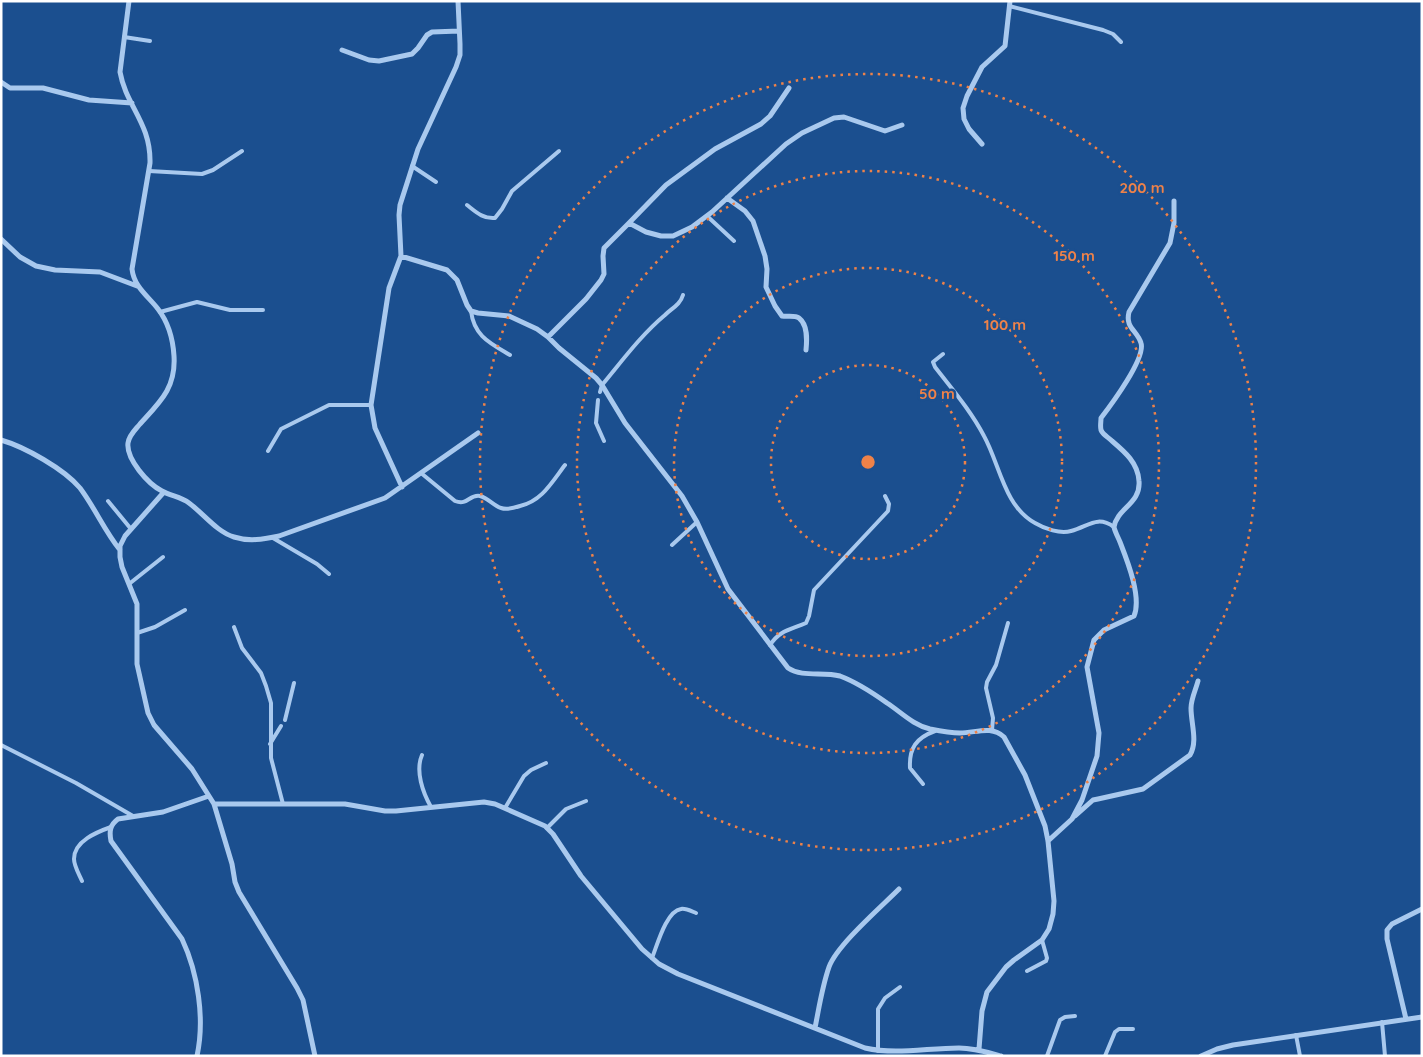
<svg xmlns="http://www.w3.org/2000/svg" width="1423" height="1057" font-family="Quicksand,sans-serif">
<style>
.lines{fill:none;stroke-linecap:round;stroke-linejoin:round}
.service{stroke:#a9c9ee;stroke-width:4}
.minor{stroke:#a9c9ee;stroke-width:5}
.ring{fill:none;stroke:#ee8249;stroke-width:2.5;stroke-dasharray:2.5 5}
.centre{fill:#ee8249;stroke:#1b4f8f;stroke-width:2.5}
.ring-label{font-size:15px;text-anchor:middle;font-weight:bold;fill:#ee8249;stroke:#1b4f8f;stroke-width:5;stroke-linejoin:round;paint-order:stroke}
</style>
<rect width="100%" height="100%" fill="#1b4f8f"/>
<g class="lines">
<path class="service" d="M1009 6 1103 30 1113 34 1121 42
M124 37 150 41
M412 166 436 182
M149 171 202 174 213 170 242 151
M467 205C476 212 483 219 495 218L502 209 512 191 559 151
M707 216 734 241
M471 311C474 336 490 343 510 355
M160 312 197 302 230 310H263
M943 354 933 362 935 367C952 389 971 411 984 436 1000 465 1004 506 1035 523 1045 529 1060 534 1071 531 1089 526 1097 515 1114 527
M600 392 602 385C622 361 641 335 665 315 672 308 680 305 683 295
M598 400 596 423 604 441
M268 451 281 429 329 405H371
M421 473 455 501C468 506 469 494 480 496 488 498 494 506 501 508 507 510 514 508 520 506 542 501 552 482 565 465
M108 501 131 529
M273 538 317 564 329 574
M672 545 697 522
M129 584 163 557
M234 627 242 648 261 673 266 686 271 703V758L283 804
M137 633 155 627 185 610
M770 645C780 630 790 630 806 623L809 616 814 590 888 511 889 504 885 496
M285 720 294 683
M992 730 993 718 986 688 987 682 996 665 1008 623
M270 744 281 726
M1 745 76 783 133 816
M422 755C415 771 423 793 431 807
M923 784 910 768C909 748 916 738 935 731
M505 808 524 776 531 770 546 763
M547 828 566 809 586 801
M82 881C79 874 74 866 74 859 74 841 97 832 111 827
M652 958C657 946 666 911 681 909 685 908 691 911 696 913
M1027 971 1046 961 1047 958 1042 940
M1382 1022 1385 1056
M1296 1035 1300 1056
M878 1051V1009L885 998 900 987
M1047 1056 1060 1020 1065 1017 1075 1016
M1105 1056 1115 1032 1119 1029H1133"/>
<path class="minor" d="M129 1 120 72C126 106 151 123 150 163L132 269C134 287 148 296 158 309 168 322 173 340 174 356 176 388 160 402 140 424 135 430 129 435 128 443 126 459 148 484 162 491 171 496 181 497 189 503 204 514 217 532 234 537 250 542 264 539 279 536L385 498 478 433
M342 50 369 60 379 61 412 54 418 48 427 35 432 32 459 31
M1 82 10 88H43L89 100 132 103
M982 144 969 129 964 119 963 108 967 96 982 67 1005 46 1010 1
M727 198 745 211 753 221 765 256 767 269 766 287 775 306 782 316C787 317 795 315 799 318 808 325 807 340 806 350
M629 223 646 232 661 236H673L692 227 712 212 786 144 802 133 834 118 844 117 885 131 902 125
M1 239 20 257 36 266 55 270 100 272 137 286
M401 256 447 270 457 280 467 305 471 311 478 313 509 316 537 329 548 337 559 348 596 378 602 385 625 423 682 496 697 522 728 589 788 668C803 678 823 671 840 676 856 682 873 693 887 703 901 712 913 725 930 729 940 731 950 733 960 733 976 733 991 725 1004 737L1025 775 1045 826 1048 841 1054 901 1053 914 1049 929 1042 940 1014 960 1006 967 987 992 982 1011 979 1049
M548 337 586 299 601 280 604 274 603 256 604 248 629 223 666 185 715 149 761 124 770 116 789 88
M1 440C25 447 64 469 80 488 95 508 104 530 120 550
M402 487 375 428 371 405 389 288 401 256 399 215 400 205 418 149 456 67 460 55V44L458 1
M164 492 125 536 120 546V557L122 567 137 604V664L148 713 154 725 192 769 214 804 232 864 235 882 239 892 297 988 303 1000 315 1056
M214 804H345L385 811H396L484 802 495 804 545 826 553 834 581 876 642 949 659 964 678 974 865 1048C896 1055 927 1048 959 1048 974 1048 987 1052 1001 1056
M1075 816 1093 800 1098 799 1143 789 1190 755C1198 741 1191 724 1191 708 1191 699 1196 689 1198 681
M1048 841 1072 819 1082 800 1097 756 1099 733 1087 667 1094 640 1104 630 1134 616C1142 597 1127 560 1120 542 1118 537 1115 532 1114 527 1117 508 1141 504 1139 481 1138 463 1125 452 1112 441 1108 437 1103 435 1101 430 1100 426 1101 422 1101 418 1111 405 1146 358 1141 343 1137 330 1125 328 1129 312L1170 243 1174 223V201
M1406 1019 1387 939V930L1392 924 1422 909
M815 1028C819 1008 822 987 829 967 837 945 881 907 899 889
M197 1056C205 1019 198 973 182 939L111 841C109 831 110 825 118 819L163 812 209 796
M1201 1056 1217 1049 1233 1045 1422 1017"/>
</g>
<g class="ring">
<circle cx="868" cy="462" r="97"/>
<circle cx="868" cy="462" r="194"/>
<circle cx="868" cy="462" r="291"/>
<circle cx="868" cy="462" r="388"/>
</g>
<circle cx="868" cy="462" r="8" class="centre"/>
<g class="ring-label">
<text x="1142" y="193">200 m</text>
<text x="1074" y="261">150 m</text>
<text x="1005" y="330">100 m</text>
<text x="937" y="399">50 m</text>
</g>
<rect width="1423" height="1057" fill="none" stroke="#ffffff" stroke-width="5"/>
</svg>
